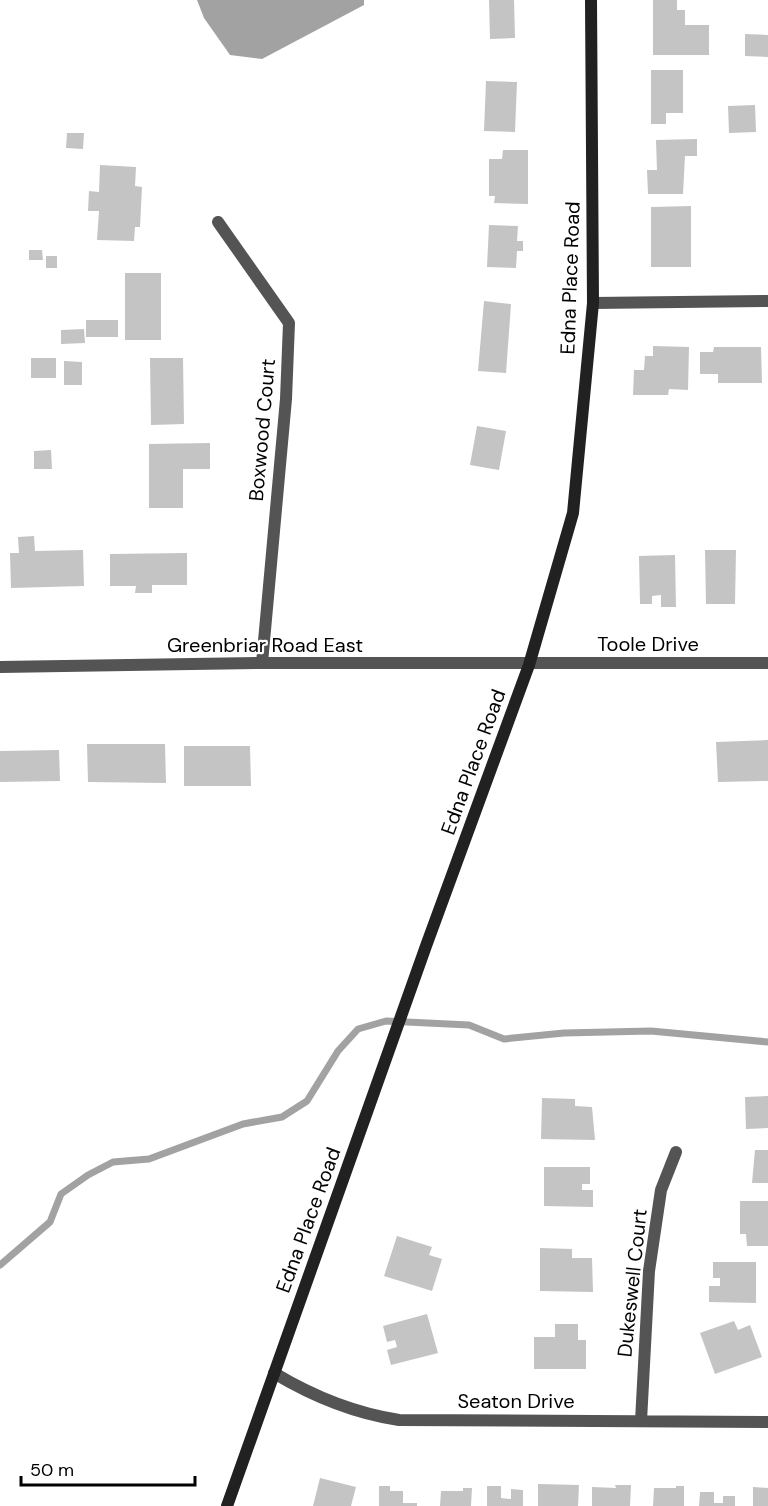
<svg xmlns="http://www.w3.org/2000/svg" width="768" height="1506" font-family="'DM Sans',sans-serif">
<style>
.water{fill:#a2a2a2}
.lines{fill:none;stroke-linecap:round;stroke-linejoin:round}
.stream{stroke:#a2a2a2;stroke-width:7}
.building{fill:#c4c4c4}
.street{stroke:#545454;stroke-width:12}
.secondary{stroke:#212121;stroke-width:12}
.labels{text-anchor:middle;stroke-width:4.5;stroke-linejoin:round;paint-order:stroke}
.street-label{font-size:20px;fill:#000;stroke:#fff}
</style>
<rect width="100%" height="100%" fill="#fff"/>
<path class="water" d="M197 0H364V5L262 59 230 55 204 18Z"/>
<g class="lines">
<path class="stream" d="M0 1265 50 1222 61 1194 88 1175 113 1162 149 1159 243 1124 282 1117 307 1101 338 1051 358 1029 386 1021 469 1025 504 1039 564 1033 651 1031 768 1042"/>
</g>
<path class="building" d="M489 0H514L515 38 490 39Z
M653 0H677V10H685V25H709V55H653Z
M745 34 768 35V57L745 56Z
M651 70H683V113H666V124H651Z
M486 81 517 82 515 132 484 131Z
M755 105 756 132 729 133 728 106Z
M67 133H84L83 149 66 148Z
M697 139V156H685L683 194H648L647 170H657L656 140Z
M503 150H528V204L494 203 495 196H489V159H502Z
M100 165 136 167 135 186 142 187 140 227H135L134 241 97 240 99 211H88L89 191 99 192Z
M691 206V267H651V207Z
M489 225 518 226 517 241H523V251H517L516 268 487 267Z
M29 250H42L43 260H29Z
M46 256H57V268H46Z
M125 273H161V340H125Z
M484 301 511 304 506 373 478 371Z
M86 320H118V337H86Z
M84 329 85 343 61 344V330Z
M653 346 689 347 688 390 669 389 668 395H633L634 370H644L645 356H653Z
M714 347H761L762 383H718V374H700V352H713Z
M31 358H56V378H31Z
M150 358H183L184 424 151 425Z
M64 361 82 362V385H64Z
M477 426 506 431 499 470 470 465Z
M210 443V469H183V508H149V444Z
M51 450 52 469H34V451Z
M34 536 35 551 83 550 84 586 11 588 10 553H19L18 537Z
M705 550H736L735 604H706Z
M187 553V585H152V593H135L136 586H110V554Z
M675 555 676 607H661V595L652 596V604H640L639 556Z
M768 740V781L718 782 716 742Z
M87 744H165L166 783 88 782Z
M184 746H250L251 786H184Z
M59 750 60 781 0 782V751Z
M768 1096V1128L746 1129 745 1097Z
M542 1098 575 1099V1106L592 1107 595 1140 541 1139Z
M755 1150H768V1183H752Z
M544 1167H590V1184H582V1190H593V1207L544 1206Z
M740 1201H768V1246H747L746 1234H740Z
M397 1236 432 1247 429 1255 442 1259 432 1291 384 1276Z
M540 1248 572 1249V1258H592L593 1292 540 1291Z
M713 1262H756V1303L709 1302V1286H720V1278H713Z
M427 1314 438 1353 391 1365 387 1350 397 1347 395 1340 387 1342 383 1326Z
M734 1321 738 1330 750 1325 762 1357 715 1374 700 1333Z
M555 1324H578V1340H586V1369H534V1337H555Z
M320 1478 356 1487 351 1506H313Z
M538 1484 579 1485 578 1506H538Z
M615 1485H631L630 1506H592V1487L616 1488Z
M379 1486H390V1491H403V1503H417V1506H379Z
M487 1486H501V1498L511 1499V1489L523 1490V1506H487Z
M676 1486H684V1506H653L654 1488H676Z
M753 1487 768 1488V1506H753Z
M463 1488H472L471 1506H440L441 1491H463Z
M700 1492H714V1503H723V1496H735V1506H699Z"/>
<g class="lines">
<path class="street" d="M218 222 289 323 286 399 262 663
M593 303 768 301
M0 667 262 663H768
M274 1373C314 1397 353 1413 399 1420L768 1422
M641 1421 649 1271 661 1190 676 1152"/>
<path class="secondary" d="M227 1506 426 946 529 665 573 513 593 303 591 0"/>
</g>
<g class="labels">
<g class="street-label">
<text transform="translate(570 278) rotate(-88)" y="7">Edna Place Road</text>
<text transform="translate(262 430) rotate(-85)" y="7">Boxwood Court</text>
<text x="648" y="651">Toole Drive</text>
<text x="265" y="652">Greenbriar Road East</text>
<text transform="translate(473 762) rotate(-70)" y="7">Edna Place Road</text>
<text transform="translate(308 1220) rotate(-70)" y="7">Edna Place Road</text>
<text transform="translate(632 1283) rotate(-84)" y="7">Dukeswell Court</text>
<text x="516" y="1408">Seaton Drive</text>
</g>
</g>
<path d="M21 1476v9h174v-9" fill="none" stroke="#000000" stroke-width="3"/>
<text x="30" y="1476" font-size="18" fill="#000000" stroke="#ffffff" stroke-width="4.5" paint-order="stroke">50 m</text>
</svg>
